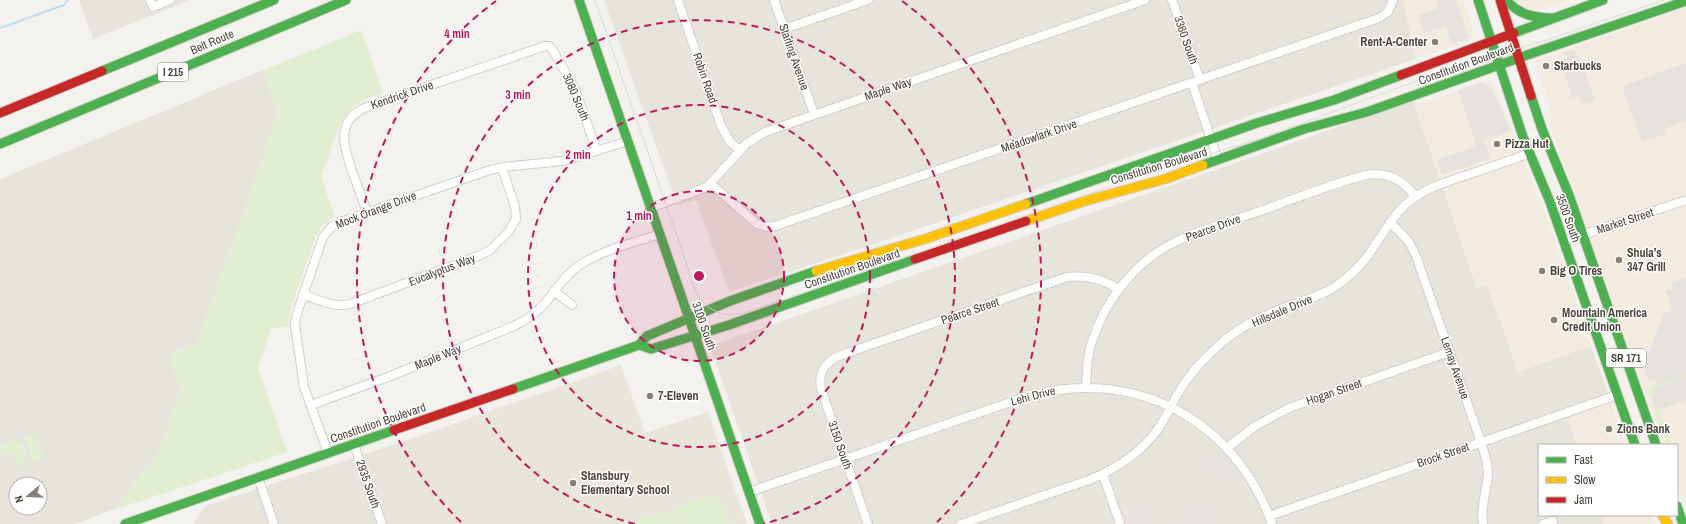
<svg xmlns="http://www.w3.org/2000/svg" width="1686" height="524" font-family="'Archivo Narrow',sans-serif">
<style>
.residential{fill:#e7e4dc;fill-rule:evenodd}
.commercial{fill:#f3ebdf}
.education{fill:#eae5da}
.green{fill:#e1eecf}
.parking{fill:#e6e3df}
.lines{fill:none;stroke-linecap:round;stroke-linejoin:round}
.stream{stroke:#c0ddf1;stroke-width:2}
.street-casing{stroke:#d2d0cb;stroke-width:10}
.fast-casing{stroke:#d3cfc5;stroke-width:11}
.slow-casing{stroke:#d3cfc5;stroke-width:11}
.jam-casing{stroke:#d3cfc5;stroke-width:11}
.street{stroke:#fdfdfc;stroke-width:8}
.fast{stroke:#4caf50;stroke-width:9}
.slow{stroke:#ffc107;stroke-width:9}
.jam{stroke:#c62828;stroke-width:9}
.tram{stroke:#dbdbda;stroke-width:1}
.ring{fill:none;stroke:#c2185b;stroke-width:2;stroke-dasharray:7 5}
.poi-dot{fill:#868178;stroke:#fff;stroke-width:1.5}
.labels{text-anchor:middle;stroke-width:3;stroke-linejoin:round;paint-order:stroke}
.shield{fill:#fff;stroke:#817c74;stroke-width:1}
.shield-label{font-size:11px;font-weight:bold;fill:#4b4439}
.street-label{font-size:12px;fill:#4b4439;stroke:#fff}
.poi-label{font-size:12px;font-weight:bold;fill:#4b4439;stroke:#fff;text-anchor:start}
.centre{fill:#c2185b;stroke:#fff;stroke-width:2}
.ring-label{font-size:12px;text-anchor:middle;font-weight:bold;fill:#c2185b;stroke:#fff;stroke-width:3;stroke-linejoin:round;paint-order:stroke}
</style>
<rect width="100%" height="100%" fill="#f4f2ee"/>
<path class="residential" d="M79 0H190L93 39Z
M604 0H1403L1416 59 871 245 729 292 696 200 677 205Z
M265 69 279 111 197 343 174 351 170 361 180 391 159 451 115 509 74 524H0V179ZM16 484H40V508H16Z
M1413 101 1477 288 1487 285 1518 371 1591 346 1608 393 1564 408 1577 445H1539V515H1601L1604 524H772L710 346Z
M399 443 428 524H193L207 505Z"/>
<path class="commercial" d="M1403 0H1463L1474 33 1468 42 1416 59Z
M1515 0H1569L1533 12 1525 13Z
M1686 8V507L1677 482V445H1664L1550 125 1551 110 1535 61Z
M1493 82 1550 225 1591 346 1518 372 1488 285 1478 288 1413 101 1422 103 1483 83Z
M1608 393 1626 445H1577L1564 408Z
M1601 515H1650L1653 524H1604Z"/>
<path class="education" d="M621 365 645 433 708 412 747 524H428L399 443Z"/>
<path class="green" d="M361 30 383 93C374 96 365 99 357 104 335 118 332 154 321 176L334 216 322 226 315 238 290 310 288 327 271 328 258 368 287 452 116 509 159 450 180 391 170 361 175 351 197 343 277 113 262 71Z
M1686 375V377L1653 389 1654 394 1648 396 1647 391 1650 390 1649 388Z
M1656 405 1658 406 1671 445H1667L1656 414 1657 412H1655L1653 406Z
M35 434 45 459 34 463 24 438Z
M17 440 20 446 24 445 28 455 24 456 27 464 18 467 11 452 3 455 0 446Z
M713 494 726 511 730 524H675L671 513 674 508Z
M664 511 669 513 673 524H627Z"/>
<path class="parking" d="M1437 0H1456L1469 38 1452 44 1446 26 1424 33 1418 15 1439 8Z
M1574 50 1576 55 1578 54 1595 100 1582 104 1579 96 1573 98 1560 61 1566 58 1564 53Z
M1686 63V121L1664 129 1666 134 1642 142 1622 86Z
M1482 82 1493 91 1511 131 1484 140 1491 159 1442 175 1437 160 1477 146 1458 90Z
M1686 278V376L1657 385 1655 380 1649 381 1641 359 1648 356 1664 313 1672 310 1666 291 1673 289 1671 283Z
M1686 377V400L1660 410 1657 405H1654L1650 396 1654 393 1653 389Z
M1211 448 1226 464 1229 462 1234 468V473L1215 487 1210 481 1212 478 1197 462Z
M1200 491 1204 494 1214 524H1168Z
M1144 503 1150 509 1147 512 1159 524H1134L1129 519Z"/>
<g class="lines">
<path class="stream" d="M0 28 64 5 68 0"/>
<defs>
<path id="street" d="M150 0 153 7 170 0
M678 0 721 126 730 142 740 150
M774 0 814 114
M1172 0 1200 80
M784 29 868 0
M1192 83 1218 160
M711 184 757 224 766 227 775 226 1379 18 1388 12 1393 0
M650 208 707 187 746 144 765 132 1145 0
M367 212C362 199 358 186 353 174 344 147 334 120 367 107L545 46H549L552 49 574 87 597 151
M1390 222 1409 242 1416 256 1481 442C1484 452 1488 462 1488 473 1487 491 1480 506 1483 524
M1564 241 1686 200
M554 291 572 305
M303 294C319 300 333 308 350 304L478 256 489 251 509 231 516 219 515 207 502 167
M1086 387C1087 371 1087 354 1093 339 1107 297 1137 260 1177 241 1203 228 1232 221 1260 211 1295 199 1330 184 1366 175 1388 172 1402 179 1415 196
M311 405 388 377 514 326C526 320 538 312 546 302 555 291 562 280 572 271 596 251 630 244 660 234
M354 444 382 524
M1227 448 1255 426 1289 408 1449 352
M328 453 304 387 295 325 297 313 323 237 332 226 343 221 487 171 502 167 563 161 628 141
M1103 474 1120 524
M258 477 274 524
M749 492 1031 395C1137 368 1235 420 1272 524
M1269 516 1617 395
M868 524 821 389C818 372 825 362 841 355L1067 277C1086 275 1102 278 1118 289
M961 524 1089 480C1116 469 1141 453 1158 429 1166 418 1171 406 1177 395 1188 376 1202 360 1218 346 1238 327 1265 315 1291 305 1305 300 1320 296 1333 288 1345 280 1357 270 1366 258 1380 240 1388 221 1405 205 1422 189 1446 182 1467 175 1488 168 1509 161 1530 153
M1543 524 1553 521"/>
<path id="fast" d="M579 0 760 524
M1478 0 1523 137 1550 202 1635 445
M1506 0C1519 15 1534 18 1553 18
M1514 33 1603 0
M102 71 274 0
M1531 96 1542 129 1569 195 1656 445
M0 144 346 0
M1203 165 1304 129 1367 112 1530 54 1686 1
M1026 204 1257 123 1334 100 1401 75
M639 345 651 349 729 325 915 259
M513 389 639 345 647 336 730 301 816 271
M1677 506 1683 524
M125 524 394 430"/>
<path id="slow" d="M1026 221 1085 201 1165 179 1203 165
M816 271 928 238 1026 204
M1662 515 1668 524"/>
<path id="jam" d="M1500 0 1531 96
M1401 75 1514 33
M0 113 102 71
M915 259 1026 221
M394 430 513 389"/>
</defs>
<use href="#street" class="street-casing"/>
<use href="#fast" class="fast-casing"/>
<use href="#slow" class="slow-casing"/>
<use href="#jam" class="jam-casing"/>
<use href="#street" class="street"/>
<use href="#fast" class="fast"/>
<use href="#slow" class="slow"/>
<use href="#jam" class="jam"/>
<path class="tram" d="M595 0 697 294C709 313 726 318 747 312L1170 166 1259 139 1452 68 1550 39 1664 0"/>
</g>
<circle cx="699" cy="276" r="85" fill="#c2185b" fill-opacity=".12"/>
<g class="ring">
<circle cx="699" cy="276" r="85"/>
<circle cx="699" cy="276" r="171"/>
<path d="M635 524A256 256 0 1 1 763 524"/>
<path d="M461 522A342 342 0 0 1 496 1M902 1A342 342 0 0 1 937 522"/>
</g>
<g class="poi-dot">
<circle cx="1435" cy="42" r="4"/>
<circle cx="1546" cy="66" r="4"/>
<circle cx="1497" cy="144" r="4"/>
<circle cx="1619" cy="260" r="4"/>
<circle cx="1542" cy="271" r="4"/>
<circle cx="1554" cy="320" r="4"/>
<circle cx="650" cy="396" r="4"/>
<circle cx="1609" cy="429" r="4"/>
<circle cx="573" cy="483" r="4"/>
</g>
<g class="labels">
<g class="shield">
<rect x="158" y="63" width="30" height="18" rx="3"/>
<rect x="1606" y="349" width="40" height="18" rx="3"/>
</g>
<g class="shield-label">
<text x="173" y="76">I 215</text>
<text x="1626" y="362">SR 171</text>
</g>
<g class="street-label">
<text transform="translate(1186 40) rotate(71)" y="4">3360 South</text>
<text transform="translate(212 42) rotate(-23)" y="4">Belt Route</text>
<text transform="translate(794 57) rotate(71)" y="4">Starling Avenue</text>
<text transform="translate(1466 64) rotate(-20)" y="4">Constitution Boulevard</text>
<text transform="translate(705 78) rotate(71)" y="4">Robin Road</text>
<text transform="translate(888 89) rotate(-19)" y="4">Maple Way</text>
<text transform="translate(402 95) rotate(-19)" y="4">Kendrick Drive</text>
<text transform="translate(576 97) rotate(67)" y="4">3080 South</text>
<text transform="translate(1039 136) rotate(-19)" y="4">Meadowlark Drive</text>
<text transform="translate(1159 166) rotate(-17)" y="4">Constitution Boulevard</text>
<text transform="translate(376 210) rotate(-21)" y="4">Mock Orange Drive</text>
<text transform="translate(1568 218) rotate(70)" y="4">3500 South</text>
<text transform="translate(1625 221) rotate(-18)" y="4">Market Street</text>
<text transform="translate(1213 228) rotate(-20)" y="4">Pearce Drive</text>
<text transform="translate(852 269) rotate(-19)" y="4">Constitution Boulevard</text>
<text transform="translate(442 270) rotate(-21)" y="4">Eucalyptus Way</text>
<text transform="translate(970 311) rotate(-19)" y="4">Pearce Street</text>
<text transform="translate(1282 311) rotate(-23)" y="4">Hillsdale Drive</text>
<text transform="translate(704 326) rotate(71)" y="4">3100 South</text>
<text transform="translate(438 357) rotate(-22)" y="4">Maple Way</text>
<text transform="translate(1455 368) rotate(71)" y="4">Lemay Avenue</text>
<text transform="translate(1334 392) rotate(-19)" y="4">Hogan Street</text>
<text transform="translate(1033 396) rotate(-15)" y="4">Lehi Drive</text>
<text transform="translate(378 423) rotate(-19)" y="4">Constitution Boulevard</text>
<text transform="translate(840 445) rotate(71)" y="4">3150 South</text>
<text transform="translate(1443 455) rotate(-19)" y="4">Brock Street</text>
<text transform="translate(368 484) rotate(71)" y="4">2935 South</text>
</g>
<g class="poi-label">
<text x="1427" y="46" text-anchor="end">Rent-A-Center</text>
<text x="1554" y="70">Starbucks</text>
<text x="1505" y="148">Pizza Hut</text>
<text x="1627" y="257">Shula’s<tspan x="1627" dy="14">347 Grill</tspan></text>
<text x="1550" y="275">Big O Tires</text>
<text x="1562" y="317">Mountain America<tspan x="1562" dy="14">Credit Union</tspan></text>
<text x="658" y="400">7-Eleven</text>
<text x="1617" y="433">Zions Bank</text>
<text x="581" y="480">Stansbury<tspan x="581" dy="14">Elementary School</tspan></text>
</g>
</g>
<circle cx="699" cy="276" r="6" class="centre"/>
<g class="ring-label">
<text x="457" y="38">4 min</text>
<text x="518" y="99">3 min</text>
<text x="578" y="159">2 min</text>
<text x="639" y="220">1 min</text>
</g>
<rect x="1538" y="444" width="140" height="72" fill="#ffffff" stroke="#b7b4b0"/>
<rect x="1546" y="457" width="20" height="6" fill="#4caf50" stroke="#b7b4b0"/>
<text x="1574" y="464" font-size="12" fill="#4b4439">Fast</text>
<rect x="1546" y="477" width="20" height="6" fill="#ffc107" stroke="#b7b4b0"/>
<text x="1574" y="484" font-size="12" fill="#4b4439">Slow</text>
<rect x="1546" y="497" width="20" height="6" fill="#c62828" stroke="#b7b4b0"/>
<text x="1574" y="504" font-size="12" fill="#4b4439">Jam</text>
<g transform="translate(28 496) rotate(251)"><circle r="19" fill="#ffffff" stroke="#b7b4b0"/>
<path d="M0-3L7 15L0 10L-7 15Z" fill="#868178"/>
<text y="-6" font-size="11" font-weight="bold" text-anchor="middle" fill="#4b4439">N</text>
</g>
</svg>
